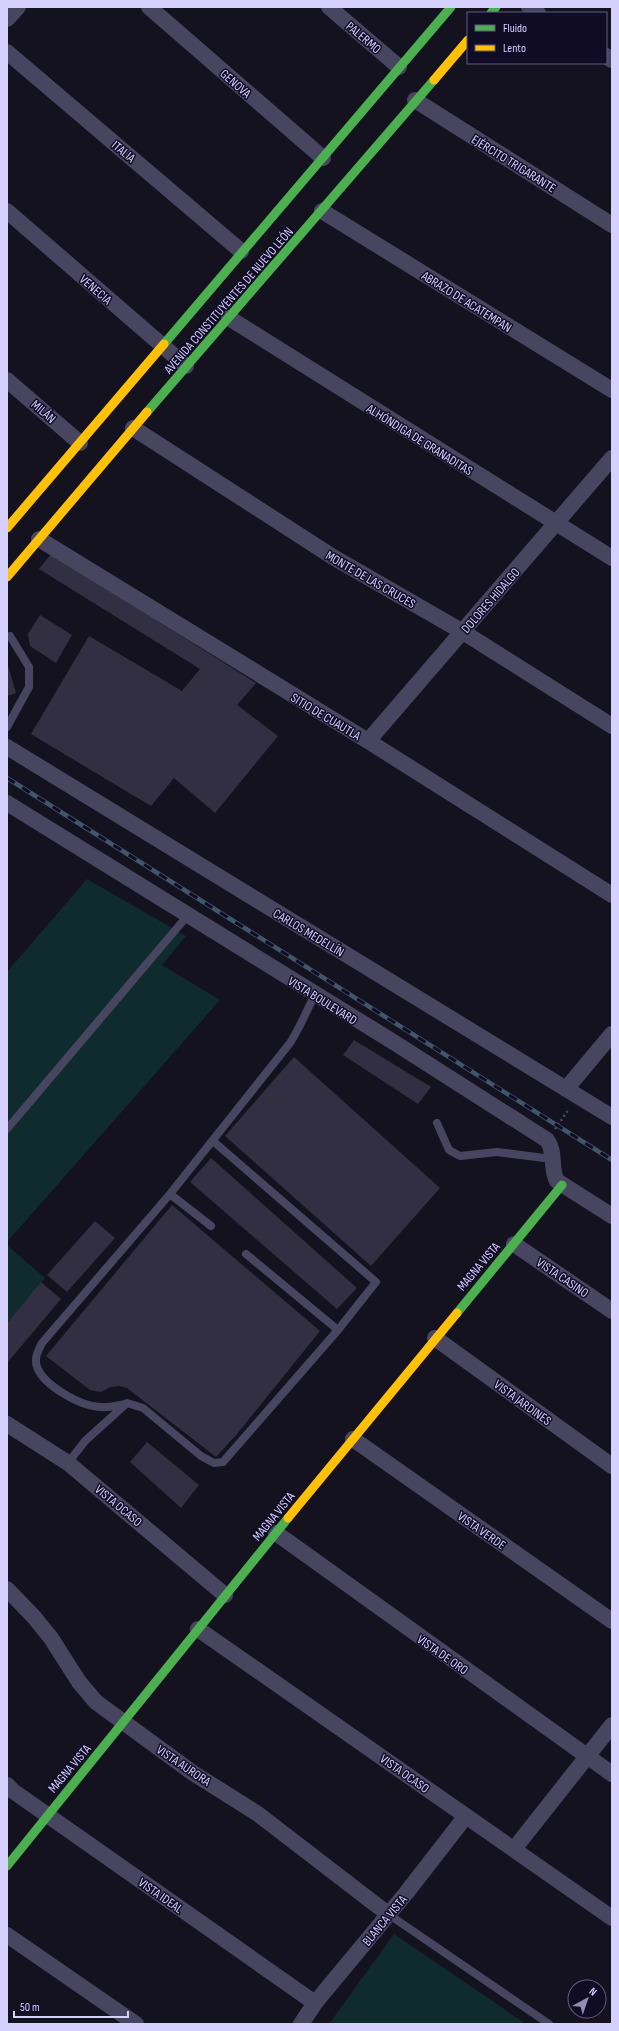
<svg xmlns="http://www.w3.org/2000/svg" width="619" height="2031" font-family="'Sofia Sans Condensed',sans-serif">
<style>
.green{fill:#0f2b2d}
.building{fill:#322f42}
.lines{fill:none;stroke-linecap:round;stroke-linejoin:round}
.path{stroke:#414f60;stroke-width:2.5;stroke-dasharray:2 3;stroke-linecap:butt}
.lane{stroke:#474560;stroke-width:8}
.street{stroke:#474560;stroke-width:16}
.fast{stroke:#4caf50;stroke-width:9}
.slow{stroke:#ffc107;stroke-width:9}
.rail-casing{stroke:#40566a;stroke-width:4.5}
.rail{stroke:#110c25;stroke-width:3;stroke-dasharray:9;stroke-linecap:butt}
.labels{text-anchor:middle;stroke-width:3;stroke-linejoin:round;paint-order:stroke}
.street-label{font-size:13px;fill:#d6d0ff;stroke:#110c25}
</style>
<rect width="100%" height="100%" fill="#14121f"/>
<path class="green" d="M87 879 186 936 162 965 220 1000 7 1242V972Z
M7 1245 45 1278 7 1323Z
M394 1934 526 2024H329Z"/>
<path class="building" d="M51 554 256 683 237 705 278 736 215 813 174 778 151 806 31 734 89 636 182 691 200 669 39 569Z
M40 615 72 635 56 663 30 646 28 634Z
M7 662 16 693 7 696Z
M354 1040 431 1087 418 1104 343 1055Z
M294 1057 440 1188 371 1266 225 1136Z
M211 1158 357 1288 337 1309 190 1182Z
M172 1205 320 1331 237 1434 216 1457 127 1388 119 1386 110 1387 101 1392 90 1390 46 1356Z
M95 1221 115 1238 67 1292 47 1275Z
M41 1282 61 1299 7 1363V1323Z
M147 1442 199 1485 181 1508 130 1462Z"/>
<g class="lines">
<path class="path" d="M555 1129 569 1109"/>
<path class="lane" d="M7 727 29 687V667L10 636
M437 1123 449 1150 460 1156 497 1152 552 1159
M7 1129 188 915
M170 1194 211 1226
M246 1254 338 1330
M126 1404C118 1405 109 1408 101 1407 82 1407 44 1386 37 1367 34 1358 38 1351 42 1343L170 1194 290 1043C300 1028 306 1011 315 995
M68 1463 85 1441 127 1403 143 1408 201 1456 214 1463 223 1462 338 1330 376 1282 213 1141
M388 1914 549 2024"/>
<path class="street" d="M149 7 323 158
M329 7 399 67
M529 7 538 13
M7 19 18 7
M7 52 241 251
M606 56 612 60
M415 100 612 225
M7 211 186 366
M322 211 612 390
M229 318 612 558
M7 380 80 443
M133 428 333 557 463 632 612 726
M39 539 368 741 612 895
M368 741 612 458
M7 747 612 1117
M7 803 395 1043 547 1140C556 1152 550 1169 557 1181L612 1216
M566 1089 612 1034
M514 1244 612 1311
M435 1338 612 1466
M7 1424 68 1463 225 1595
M353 1439 612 1621
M276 1533 612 1774
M7 1589 34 1617 51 1638 79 1682 96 1702 193 1773 258 1814 388 1914
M198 1629 612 1918
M7 1785 13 1791 315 2003
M514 1849 612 1725
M7 1935 136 2024
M301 2024 315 2003 407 1892 466 1816"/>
<path class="fast" d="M491 13 496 7
M164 344 451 7
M147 412 434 80
M457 1313 562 1185
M7 1866 288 1518"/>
<path class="slow" d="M434 80 468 40
M7 528 164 344
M7 577 147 412
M288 1518 457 1313"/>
<defs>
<path id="rail" d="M7 778 612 1160"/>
</defs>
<use href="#rail" class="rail-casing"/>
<use href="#rail" class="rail"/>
</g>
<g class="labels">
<g class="street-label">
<text transform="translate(364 37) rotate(40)" y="5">PALERMO</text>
<text transform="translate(236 83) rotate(41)" y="5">GENOVA</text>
<text transform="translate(124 151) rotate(40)" y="5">ITALIA</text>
<text transform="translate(514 163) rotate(32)" y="5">EJÉRCITO TRIGARANTE</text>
<text transform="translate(96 289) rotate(41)" y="5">VENECIA</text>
<text transform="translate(228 300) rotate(-49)" y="5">AVENIDA CONSTITUYENTES DE NUEVO LEÓN</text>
<text transform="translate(467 301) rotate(32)" y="5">ABRAZO DE ACATEMPAN</text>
<text transform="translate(44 411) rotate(41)" y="5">MILÁN</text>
<text transform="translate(420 439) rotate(32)" y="5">ALHÓNDIGA DE GRANADITAS</text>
<text transform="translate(371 579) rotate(30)" y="5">MONTE DE LAS CRUCES</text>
<text transform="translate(490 600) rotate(-49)" y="5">DOLORES HIDALGO</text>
<text transform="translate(326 716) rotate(31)" y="5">SITIO DE CUAUTLA</text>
<text transform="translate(309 932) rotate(31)" y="5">CARLOS MEDELLÍN</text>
<text transform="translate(323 1000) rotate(32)" y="5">VISTA BOULEVARD</text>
<text transform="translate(478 1266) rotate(-50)" y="5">MAGNA VISTA</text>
<text transform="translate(563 1277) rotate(34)" y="5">VISTA CASINO</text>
<text transform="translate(523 1402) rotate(36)" y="5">VISTA JARDINES</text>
<text transform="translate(119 1505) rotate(40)" y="5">VISTA OCASO</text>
<text transform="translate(273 1516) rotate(-51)" y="5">MAGNA VISTA</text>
<text transform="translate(482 1530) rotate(35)" y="5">VISTA VERDE</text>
<text transform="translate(443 1654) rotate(35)" y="5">VISTA DE ORO</text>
<text transform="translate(184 1765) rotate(34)" y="5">VISTA AURORA</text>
<text transform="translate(69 1768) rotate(-50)" y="5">MAGNA VISTA</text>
<text transform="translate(405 1773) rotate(35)" y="5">VISTA OCASO</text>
<text transform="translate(161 1895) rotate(35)" y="5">VISTA IDEAL</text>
<text transform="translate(384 1920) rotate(-50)" y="5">BLANCA VISTA</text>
</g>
</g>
<rect width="619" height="2031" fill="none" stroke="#d6d0ff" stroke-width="16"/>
<rect x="467" y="12" width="140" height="52" fill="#110c25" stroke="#605a7c"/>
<rect x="475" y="25" width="20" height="6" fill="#4caf50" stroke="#605a7c"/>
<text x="503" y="32" font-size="12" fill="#d6d0ff">Fluido</text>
<rect x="475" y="45" width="20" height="6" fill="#ffc107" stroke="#605a7c"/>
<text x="503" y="52" font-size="12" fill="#d6d0ff">Lento</text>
<g transform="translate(587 1999) rotate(40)"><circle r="19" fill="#110c25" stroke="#605a7c"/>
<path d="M0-3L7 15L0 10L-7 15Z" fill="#928eb1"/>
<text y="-6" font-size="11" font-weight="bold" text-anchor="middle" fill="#d6d0ff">N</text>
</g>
<path d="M14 2011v6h114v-6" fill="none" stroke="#d6d0ff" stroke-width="2"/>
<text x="20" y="2011" font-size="12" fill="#d6d0ff" stroke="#110c25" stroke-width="3" paint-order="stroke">50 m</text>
</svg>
